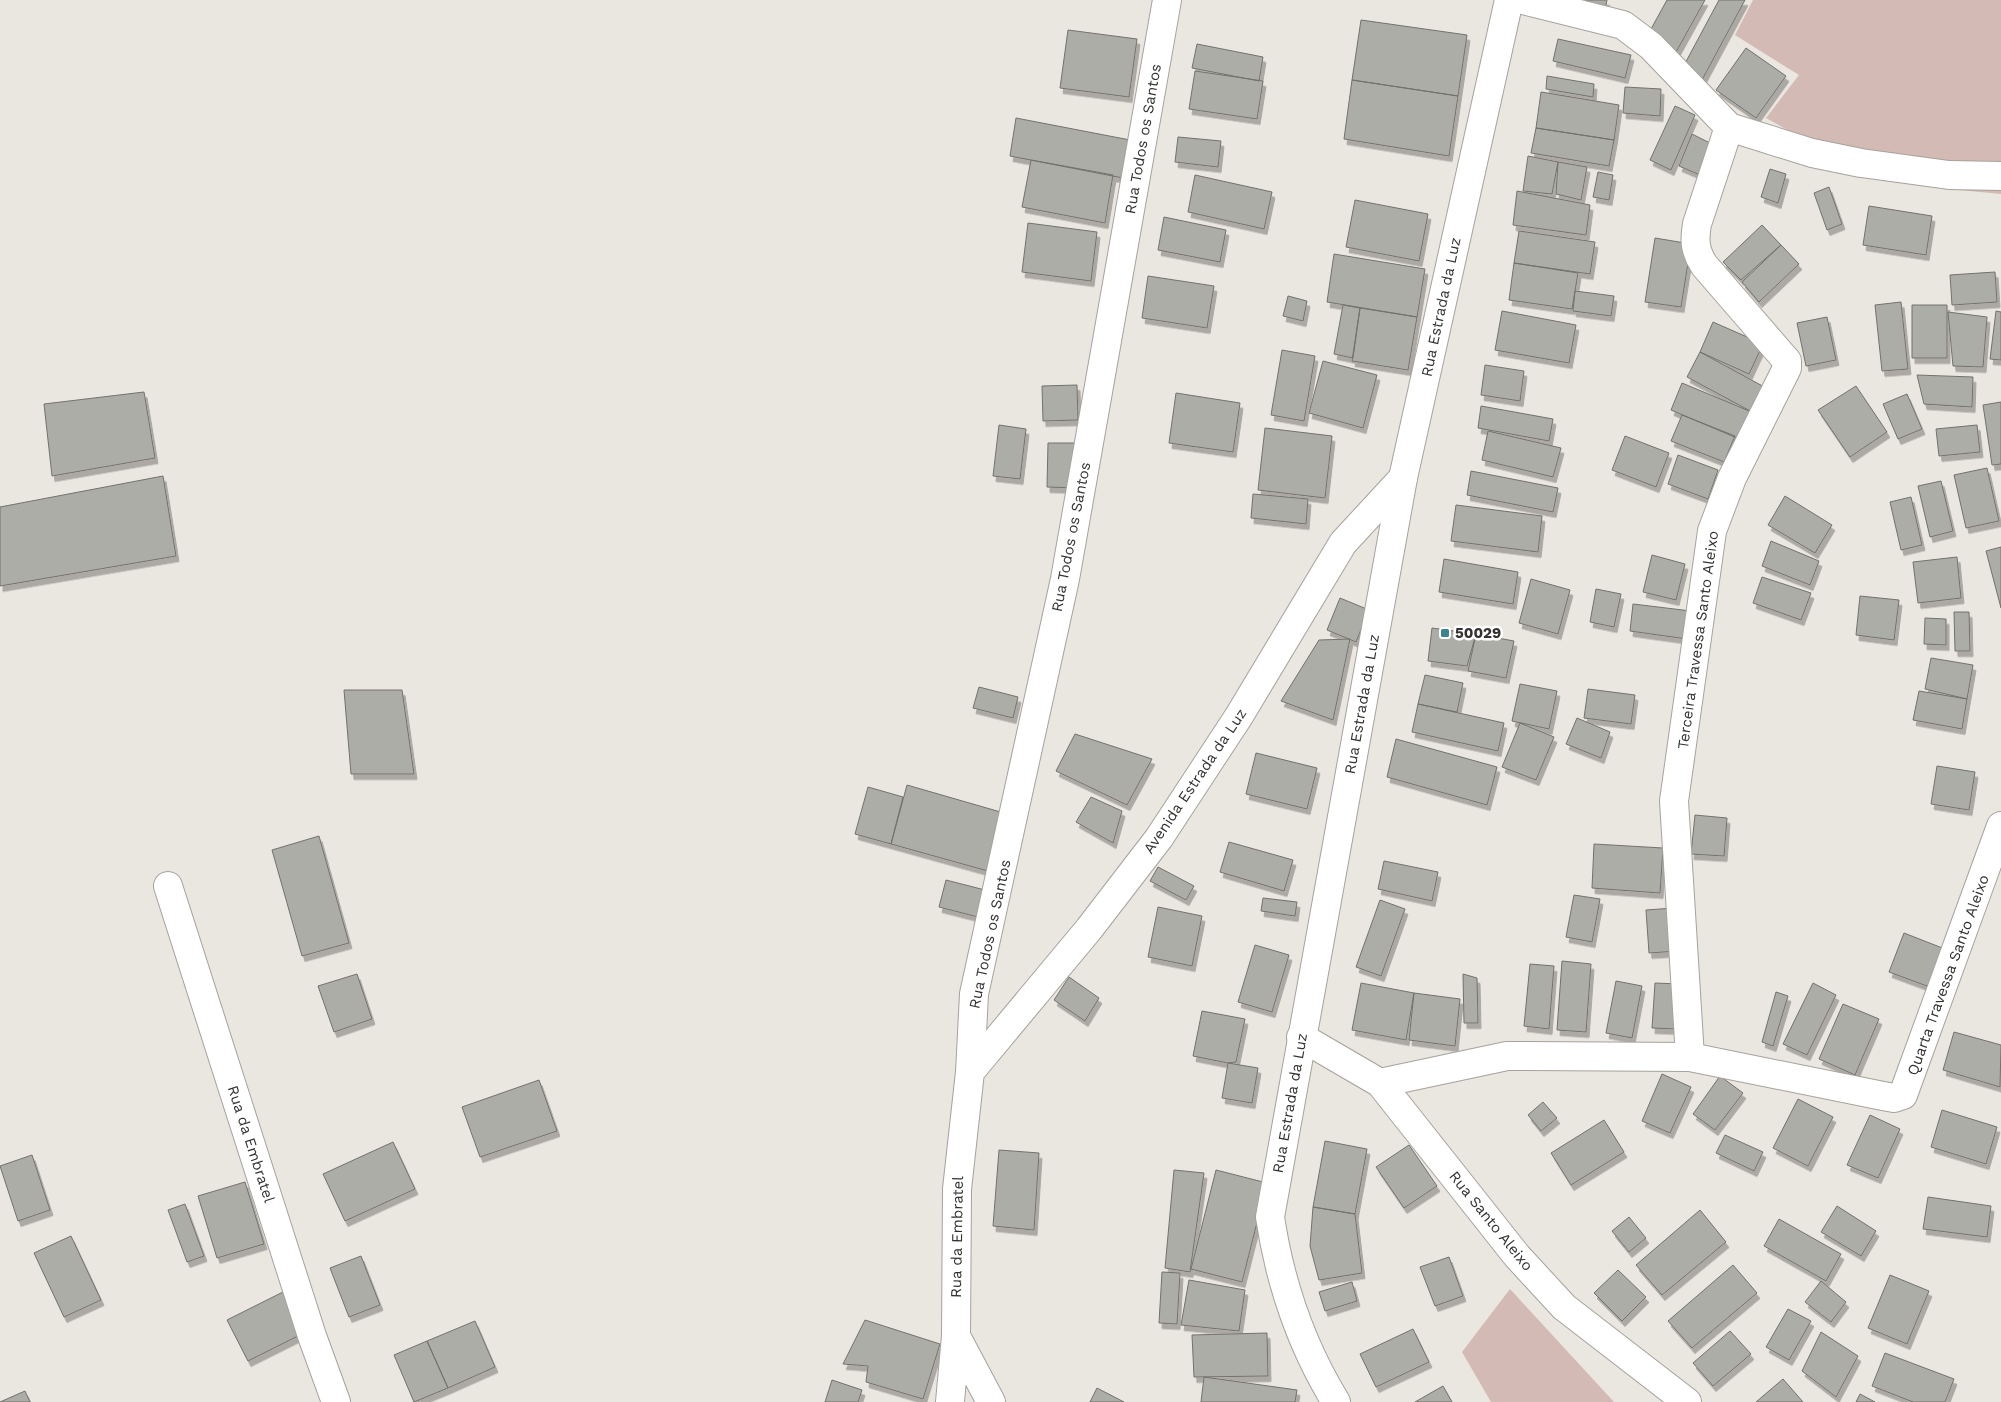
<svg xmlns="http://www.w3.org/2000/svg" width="2001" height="1402" font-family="'Work Sans',sans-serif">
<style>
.green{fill:#d4bab5}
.building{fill:#adada7;stroke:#72726b;filter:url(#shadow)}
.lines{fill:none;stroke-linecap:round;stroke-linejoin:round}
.minor-casing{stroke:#a6a29c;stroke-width:30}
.major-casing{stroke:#a6a29c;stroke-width:30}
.minor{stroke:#fff;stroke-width:28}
.major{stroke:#fff;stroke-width:28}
.poi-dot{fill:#3e8490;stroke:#fff;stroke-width:2}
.labels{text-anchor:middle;stroke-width:5;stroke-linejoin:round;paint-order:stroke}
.street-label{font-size:15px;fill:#343230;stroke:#fff}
.poi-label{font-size:15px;font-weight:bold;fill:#343230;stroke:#fff;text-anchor:start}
</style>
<defs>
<filter id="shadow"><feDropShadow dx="3" dy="5.5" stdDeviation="0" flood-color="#0004"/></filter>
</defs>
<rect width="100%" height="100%" fill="#eae6e0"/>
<path class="green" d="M1753 0H2001V194L1959 190 1838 158 1766 118 1799 75 1735 35Z
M1510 1289 1614 1402H1491L1462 1352Z"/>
<path class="building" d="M1559 0H1607L1604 15Z
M1667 0H1705L1675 54 1646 38Z
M1719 0H1745L1702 80 1682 69Z
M1361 20 1467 35 1458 96 1352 80Z
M1068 30 1137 39 1129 97 1060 88Z
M1558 39 1631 55 1625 78 1553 61Z
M1197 44 1263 57 1259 81 1192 68Z
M1746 48 1786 76 1756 118 1716 90Z
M1195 71 1263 81 1257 119 1189 109Z
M1547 76 1594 84 1593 97 1546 89Z
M1352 80 1458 96 1449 156 1344 139Z
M1625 87 1661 89 1660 116 1623 113Z
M1541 92 1619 105 1614 140 1536 128Z
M1675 106 1695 115 1671 170 1650 160Z
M1016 118 1130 140 1123 178 1010 156Z
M1536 128 1614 140 1609 166 1531 153Z
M1692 134 1720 148 1707 178 1679 166Z
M1178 137 1221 141 1218 167 1175 162Z
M1528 156 1558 162 1552 194 1523 191Z
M1031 160 1113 175 1105 223 1022 207Z
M1558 162 1587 167 1581 200 1556 194Z
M1770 169 1786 174 1778 203 1761 197Z
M1598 172 1613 175 1609 200 1593 197Z
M1195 175 1272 192 1264 229 1188 212Z
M1829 187 1842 224 1827 230 1814 193Z
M1517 191 1590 205 1586 235 1513 225Z
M1355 200 1428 214 1419 261 1346 247Z
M1869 206 1932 216 1926 255 1863 245Z
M1164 217 1226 230 1220 262 1158 250Z
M1028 223 1097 232 1091 281 1022 272Z
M1762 225 1781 245 1741 280 1723 262Z
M1519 231 1595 242 1590 274 1514 263Z
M1655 238 1691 244 1681 307 1645 302Z
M1781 245 1799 264 1759 302 1742 282Z
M1334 254 1425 269 1417 317 1327 302Z
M1514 263 1578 273 1572 309 1509 300Z
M1995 272 1997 302 1952 305 1950 275Z
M1148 276 1214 286 1207 328 1142 318Z
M1575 291 1614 296 1611 316 1573 311Z
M1288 296 1307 301 1303 321 1283 316Z
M1901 302 1908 369 1882 371 1875 305Z
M1343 305 1360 308 1353 358 1334 354Z
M1912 305H1947V358H1912Z
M1360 308 1417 317 1408 370 1352 361Z
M1502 311 1576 325 1569 363 1495 350Z
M1996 311 2001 312V360L1990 359Z
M1948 312 1987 317 1983 367 1953 366Z
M1827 317 1836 360 1806 366 1797 323Z
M1713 322 1763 344 1749 374 1700 352Z
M1282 350 1315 356 1304 421 1271 415Z
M1700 352 1768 389 1754 413 1687 377Z
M1323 361 1377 375 1363 428 1309 413Z
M1485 365 1524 371 1520 401 1481 395Z
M1917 375 1973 377 1972 407 1924 404Z
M1682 383 1754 413 1744 441 1671 410Z
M1077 385 1078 420 1043 421 1042 386Z
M1856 386 1887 432 1850 457 1818 410Z
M144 392 155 458 52 476 44 404Z
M1176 393 1240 403 1233 452 1169 443Z
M1907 394 1922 429 1898 439 1883 404Z
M2001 402V464L1992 465 1983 405Z
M1481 406 1553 419 1549 441 1478 428Z
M1682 415 1735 436 1724 462 1671 441Z
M999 425 1026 429 1020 479 993 476Z
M1977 425 1980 452 1939 456 1936 429Z
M1265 428 1332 436 1325 498 1258 490Z
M1488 431 1561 448 1553 477 1482 460Z
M1625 436 1669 453 1656 487 1612 470Z
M1048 443H1076L1075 488 1047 487Z
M1678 455 1718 470 1708 499 1668 484Z
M1987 468 1999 521 1966 528 1954 475Z
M1471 471 1558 488 1553 512 1467 495Z
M163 476 176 556 0 586V507Z
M1941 481 1953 531 1930 537 1918 486Z
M1253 494 1308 499 1306 524 1251 518Z
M1785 496 1832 525 1815 553 1768 525Z
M1911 497 1922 545 1901 550 1890 502Z
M1456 505 1542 516 1538 552 1451 541Z
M1771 541 1819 561 1810 585 1762 566Z
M2001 547V608L1986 551Z
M1652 555 1685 564 1676 600 1643 592Z
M1957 557 1961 598 1918 603 1913 562Z
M1444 559 1518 572 1513 604 1439 592Z
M1762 577 1811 593 1801 620 1753 603Z
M1531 579 1570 590 1558 634 1519 623Z
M1596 589 1621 594 1614 627 1590 622Z
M1860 596 1899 600 1894 640 1856 635Z
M1340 598 1369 610 1356 642 1327 630Z
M1633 604 1691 611 1687 639 1630 631Z
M1954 612H1969L1970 651H1955Z
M1925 618 1946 619V645L1924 644Z
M1432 628 1476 634 1467 666 1428 661Z
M1476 634 1514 641 1506 678 1468 671Z
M1350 639 1333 720 1281 701 1319 640Z
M1931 658 1973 665 1967 699 1925 689Z
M1425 675 1463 683 1457 712 1418 704Z
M1520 684 1557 691 1549 729 1512 721Z
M979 687 1018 697 1013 718 973 708Z
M1588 689 1635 695 1631 724 1584 718Z
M344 690H402L414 774H351Z
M1919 691 1967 699 1962 729 1913 720Z
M1418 704 1504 723 1498 751 1412 732Z
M1577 718 1610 732 1601 758 1566 744Z
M1520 723 1554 737 1536 780 1502 767Z
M1075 734 1152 759 1127 805 1056 771Z
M1396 739 1497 767 1487 805 1387 777Z
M1256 753 1317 768 1307 809 1246 794Z
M1937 766 1975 772 1969 810 1931 804Z
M907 785 1011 815 995 873 891 844Z
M868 787 903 797 891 844 855 834Z
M1091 797 1122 811 1113 843 1076 822Z
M1695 815 1727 818 1724 856 1691 854Z
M319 836 349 943 302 956 272 850Z
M1229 842 1293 860 1284 891 1220 872Z
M1594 844 1663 848 1660 893 1592 888Z
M1384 861 1438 872 1432 901 1378 889Z
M1158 867 1194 886 1186 900 1150 881Z
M946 880 985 890 978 917 939 907Z
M1574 895 1600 899 1592 942 1566 937Z
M1263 898 1297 902 1295 916 1261 911Z
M1380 900 1405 909 1381 976 1356 967Z
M1158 907 1202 916 1192 966 1148 957Z
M1674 908 1678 951 1649 953 1646 910Z
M1904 933 1950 951 1935 989 1889 972Z
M1255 945 1289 955 1272 1012 1238 1002Z
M1562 961 1591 964 1586 1032 1557 1030Z
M1530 964 1554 966 1549 1029 1524 1026Z
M357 974 372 1019 334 1032 318 986Z
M1463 974 1477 978 1478 1023H1464Z
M1069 977 1099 998 1085 1021 1054 1000Z
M1616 981 1642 986 1632 1038 1606 1033Z
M1361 983 1414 993 1406 1040 1352 1030Z
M1655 983 1679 984 1677 1029 1652 1028Z
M1813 983 1836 995 1807 1055 1783 1044Z
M1776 992 1788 996 1773 1046 1762 1042Z
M1414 993 1460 999 1455 1046 1409 1040Z
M1843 1004 1879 1019 1855 1075 1819 1059Z
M1202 1011 1245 1019 1236 1062 1228 1063 1193 1056Z
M1954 1032 2001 1045 2000 1087 1943 1070Z
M1228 1063 1258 1068 1252 1103 1222 1098Z
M1662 1074 1691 1087 1670 1133 1642 1121Z
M1720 1076 1743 1093 1715 1130 1693 1114Z
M539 1080 557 1131 480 1157 462 1107Z
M1798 1099 1833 1117 1808 1166 1773 1148Z
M1543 1102 1557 1118 1541 1131 1528 1115Z
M1942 1110 1997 1127 1986 1164 1931 1147Z
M1870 1115 1900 1129 1878 1178 1847 1165Z
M1604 1120 1624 1152 1571 1185 1551 1153Z
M1725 1135 1763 1152 1754 1171 1716 1153Z
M1325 1141 1367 1149 1355 1214 1313 1207Z
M393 1142 415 1189 345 1221 323 1174Z
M1409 1145 1437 1186 1404 1208 1376 1167Z
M999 1150 1039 1153 1034 1230 993 1226Z
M32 1155 50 1210 18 1221 0 1166Z
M1174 1170 1204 1173 1190 1272 1165 1268Z
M1216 1170 1267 1183 1242 1282 1191 1269Z
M245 1182 264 1244 217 1258 198 1196Z
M1928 1197 1991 1206 1987 1237 1923 1229Z
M185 1204 204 1256 187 1262 168 1210Z
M1837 1206 1876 1231 1861 1256 1821 1232Z
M1313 1207 1355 1214 1362 1273 1319 1280 1310 1246Z
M1700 1210 1726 1242 1662 1295 1636 1265Z
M1629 1217 1646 1238 1629 1252 1612 1231Z
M1779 1219 1841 1254 1826 1281 1764 1246Z
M71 1236 101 1300 64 1317 34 1253Z
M361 1256 380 1305 349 1317 330 1268Z
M1449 1257 1463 1296 1435 1306 1420 1267Z
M1733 1265 1757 1293 1692 1348 1668 1321Z
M1618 1270 1646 1297 1622 1321 1594 1293Z
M1162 1272 1180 1273 1177 1324 1159 1323Z
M1890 1275 1929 1291 1907 1344 1868 1328Z
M1189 1280 1245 1290 1239 1331 1181 1325Z
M1821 1281 1846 1302 1831 1322 1805 1302Z
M1352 1282 1357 1301 1325 1311 1319 1292Z
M289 1289 310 1330 248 1361 227 1320Z
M1788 1309 1811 1321 1789 1360 1766 1347Z
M865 1320 940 1344 923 1399 866 1382 868 1366 843 1364Z
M475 1321 495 1367 448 1388 427 1341Z
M1413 1329 1429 1362 1376 1387 1360 1354Z
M1730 1331 1751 1354 1713 1386 1693 1363Z
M1821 1332 1858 1356 1836 1397 1802 1371Z
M1267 1333 1268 1376 1194 1377 1192 1335Z
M427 1341 448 1388 414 1402 394 1355Z
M1885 1353 1954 1379 1945 1402H1913L1872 1386Z
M1204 1377 1297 1390 1295 1402H1201Z
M1783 1379 1803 1402H1756Z
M832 1380 862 1390 858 1402H825Z
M1443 1386 1452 1402H1415Z
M1097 1388 1124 1402H1090Z
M25 1391 30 1402H0Z
M1860 1394 1875 1402H1856Z"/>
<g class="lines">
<defs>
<path id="minor" d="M1523 0 1623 25 1651 46 1729 127 1812 153 1861 163 1949 175 2001 176
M168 886 312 1336 336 1402
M1301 1037 1380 1083 1517 1256 1564 1307 1687 1402
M1690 1057 1674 801 1712 531 1732 478 1787 368V361L1704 265C1695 251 1694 241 1697 224L1729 127
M970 1072 1089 929 1159 838 1239 716 1343 543 1403 478
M1380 1083 1507 1056 1690 1057 1883 1096 1894 1098 1903 1095 2001 826
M956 1336 991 1402
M950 1402 956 1336 957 1189 970 1072 974 994 1065 579 1167 0"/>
<path id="major" d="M1336 1402C1301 1345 1280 1283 1270 1217L1403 478 1509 0"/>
</defs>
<use href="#minor" class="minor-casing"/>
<use href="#major" class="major-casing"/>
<use href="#minor" class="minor"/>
<use href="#major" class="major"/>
</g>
<rect class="poi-dot" x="1440" y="628" width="10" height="10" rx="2.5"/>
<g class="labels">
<g class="street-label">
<text transform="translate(1143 139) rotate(-80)" y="5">Rua Todos os Santos</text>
<text transform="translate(1441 307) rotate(-78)" y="5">Rua Estrada da Luz</text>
<text transform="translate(1071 537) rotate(-79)" y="5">Rua Todos os Santos</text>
<text transform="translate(1698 640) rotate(-82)" y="5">Terceira Travessa Santo Aleixo</text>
<text transform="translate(1362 704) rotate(-80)" y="5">Rua Estrada da Luz</text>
<text transform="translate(1195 781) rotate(-56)" y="5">Avenida Estrada da Luz</text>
<text transform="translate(990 934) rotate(-78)" y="5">Rua Todos os Santos</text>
<text transform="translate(1948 975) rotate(-70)" y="5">Quarta Travessa Santo Aleixo</text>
<text transform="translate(1290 1103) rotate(-80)" y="5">Rua Estrada da Luz</text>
<text transform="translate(251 1144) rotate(72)" y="5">Rua da Embratel</text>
<text transform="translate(1491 1221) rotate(51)" y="5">Rua Santo Aleixo</text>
<text transform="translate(957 1237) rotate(-89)" y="5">Rua da Embratel</text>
</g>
<g class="poi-label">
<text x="1455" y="638">50029</text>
</g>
</g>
</svg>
